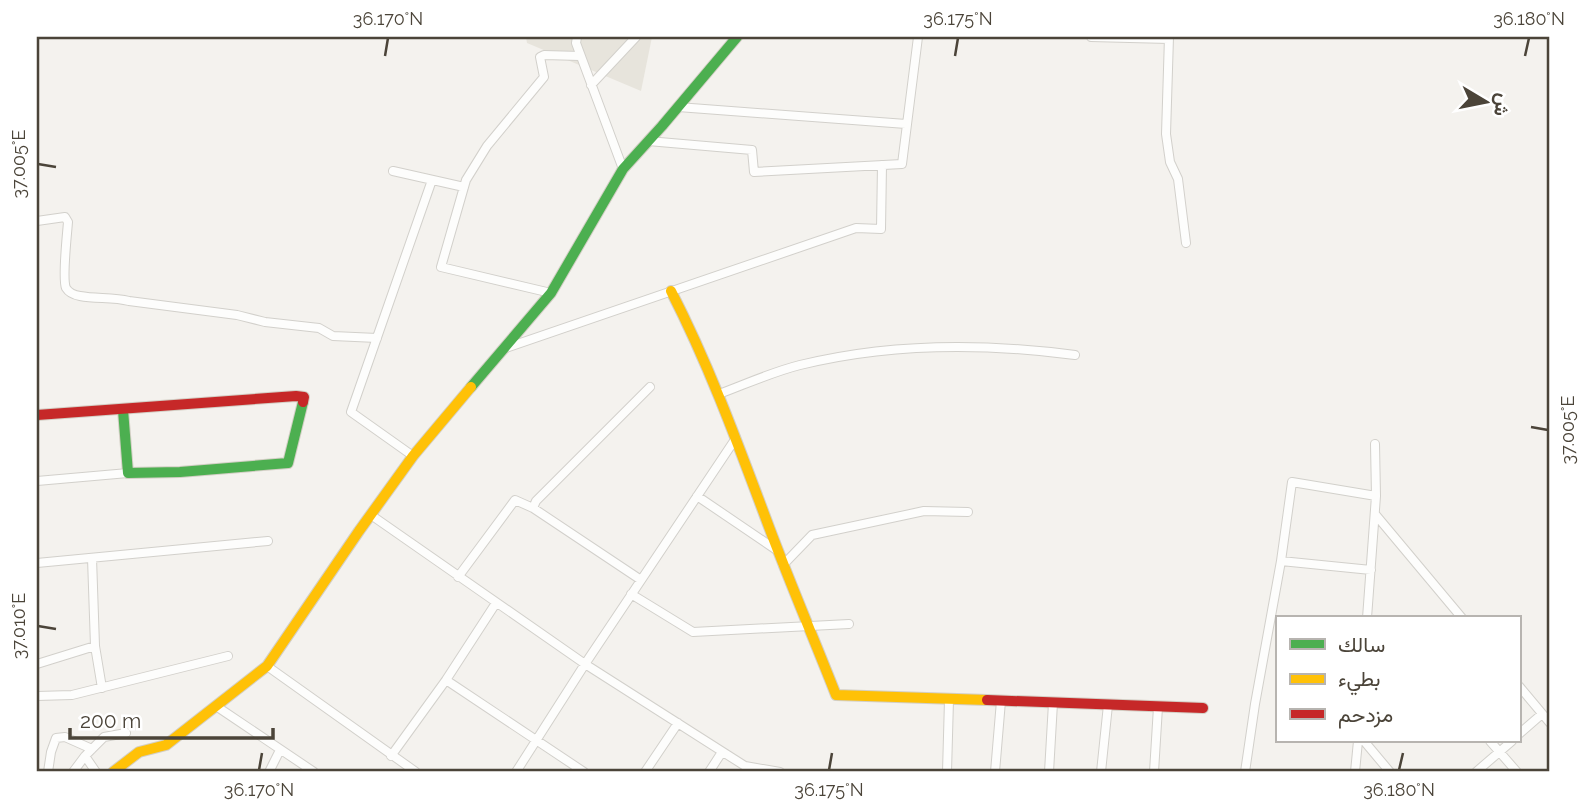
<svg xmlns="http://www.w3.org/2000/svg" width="1587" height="809" font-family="Raleway,Vazirmatn,sans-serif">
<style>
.residential{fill:#e7e4dc}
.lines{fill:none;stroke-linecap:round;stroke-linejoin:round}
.street-casing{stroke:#d2d0cb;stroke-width:10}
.fast-casing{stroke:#d3cfc5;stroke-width:12}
.slow-casing{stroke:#d3cfc5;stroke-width:12}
.jam-casing{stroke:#d3cfc5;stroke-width:12}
.street{stroke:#fdfdfc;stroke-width:8}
.fast{stroke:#4caf50;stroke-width:10}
.slow{stroke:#ffc107;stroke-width:10}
.jam{stroke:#c62828;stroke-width:10}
.ticks{fill:none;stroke:#4b4439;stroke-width:2.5}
.neatline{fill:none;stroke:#4b4439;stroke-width:2.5}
.ticks-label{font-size:18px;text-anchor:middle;fill:#4b4439}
</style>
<rect width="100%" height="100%" fill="#f4f2ee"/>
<path class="residential" d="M526 37H652L641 91 527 43Z"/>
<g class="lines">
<defs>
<path id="street" d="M577 37 576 43 623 169
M1091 37 1169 39
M1169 37 1166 134 1170 162 1178 179 1186 243
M591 85 636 37
M678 107 906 124
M648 141 752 150 754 172 902 164 918 37
M393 171 464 187
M37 221 65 217 68 222C67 235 62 279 66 288 69 293 74 295 80 296 96 299 113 297 129 301L237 315 265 322 319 328 333 336 377 338
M551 293 441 267 466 180 487 146 544 77 540 57 544 55 580 56
M506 348 856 228 881 229 882 165
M719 394C746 384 772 372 800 365 889 343 984 343 1075 355
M413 456 351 412 432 180
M37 481 128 473
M697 496 778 551
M533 508 536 501 650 387
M1375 514 1462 618
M371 515 585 664 745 766 780 772
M92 558 95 646
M1281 561 1292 482 1376 496
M37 563 268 541
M783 565 812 535 924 511 968 512
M458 577 515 500 533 508 641 580
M631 594 693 632 849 624
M1367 618 1376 496 1375 444
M37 664 95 646 102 688
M267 666 416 772
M446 680 584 772
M1519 686 1550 723
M37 696 72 695 228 656
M216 706 314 772
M1519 734 1542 714
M1364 741 1390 772
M1490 741 1517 772
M85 756 96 772
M391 756 446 680 496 603
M48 772 51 752 56 738 65 737 92 749
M73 772 85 756 104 737 126 733
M269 772 280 750
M516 772 585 664 736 438
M645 772 678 723
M709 772 722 752
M947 772 949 700
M995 772 1001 701
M1049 772 1053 703
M1101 772 1108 705
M1154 772 1158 707
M1245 772 1255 704 1281 561 1371 570
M1355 772 1358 741
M1476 772 1512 741"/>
<path id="fast" d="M471 387 551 293 623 169 662 126 737 37
M123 410 128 473 180 472 288 463 303 402"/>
<path id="slow" d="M671 291C710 367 739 447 769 527 790 583 814 639 836 695L987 700
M113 772 139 752 166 745 267 666 359 531 413 456 471 387"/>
<path id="jam" d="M37 415 296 396 304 397 303 402
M987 700 1203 708"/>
</defs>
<use href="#street" class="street-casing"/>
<use href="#fast" class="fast-casing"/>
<use href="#slow" class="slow-casing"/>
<use href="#jam" class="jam-casing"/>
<use href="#street" class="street"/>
<use href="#fast" class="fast"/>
<use href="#slow" class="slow"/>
<use href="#jam" class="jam"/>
</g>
<path class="ticks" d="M385 56 388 38M955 56 958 38M1525 56 1529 38M38 164 56 167M1531 427 1548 430M38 626 56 629M259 770 262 753M829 770 832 753M1399 770 1403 753"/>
<rect width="1587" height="809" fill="none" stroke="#ffffff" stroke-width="77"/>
<rect x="1276" y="616" width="245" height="126" fill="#ffffff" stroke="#b7b4b0" stroke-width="2"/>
<rect x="1290" y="639" width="35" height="10" fill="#4caf50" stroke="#b7b4b0" stroke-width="2"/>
<text x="1338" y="652" font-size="21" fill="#4b4439">سالك</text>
<rect x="1290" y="674" width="35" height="10" fill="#ffc107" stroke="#b7b4b0" stroke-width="2"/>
<text x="1338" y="686" font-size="21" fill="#4b4439">بطيء</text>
<rect x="1290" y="709" width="35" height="10" fill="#c62828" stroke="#b7b4b0" stroke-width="2"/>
<text x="1338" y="722" font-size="21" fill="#4b4439">مزدحم</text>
<g transform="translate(1486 102) rotate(100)" stroke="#ffffff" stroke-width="5" paint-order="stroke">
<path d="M0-5L12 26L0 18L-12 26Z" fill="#4b4439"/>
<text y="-10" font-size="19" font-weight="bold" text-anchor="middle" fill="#4b4439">ش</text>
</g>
<path d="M70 728v10h203v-10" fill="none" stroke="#4b4439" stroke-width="3.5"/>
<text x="80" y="728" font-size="21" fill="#4b4439" stroke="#ffffff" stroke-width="5" paint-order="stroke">200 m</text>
<rect x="38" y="38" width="1510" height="732" class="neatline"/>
<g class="ticks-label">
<text x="388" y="25">36.170°N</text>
<text x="958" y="25">36.175°N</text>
<text x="1529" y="25">36.180°N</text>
<text transform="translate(19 164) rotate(-90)" y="6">37.005°E</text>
<text transform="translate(1568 430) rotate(-90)" y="6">37.005°E</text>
<text transform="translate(19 626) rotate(-90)" y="6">37.010°E</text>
<text x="259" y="796">36.170°N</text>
<text x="829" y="796">36.175°N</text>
<text x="1399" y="796">36.180°N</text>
</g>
</svg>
